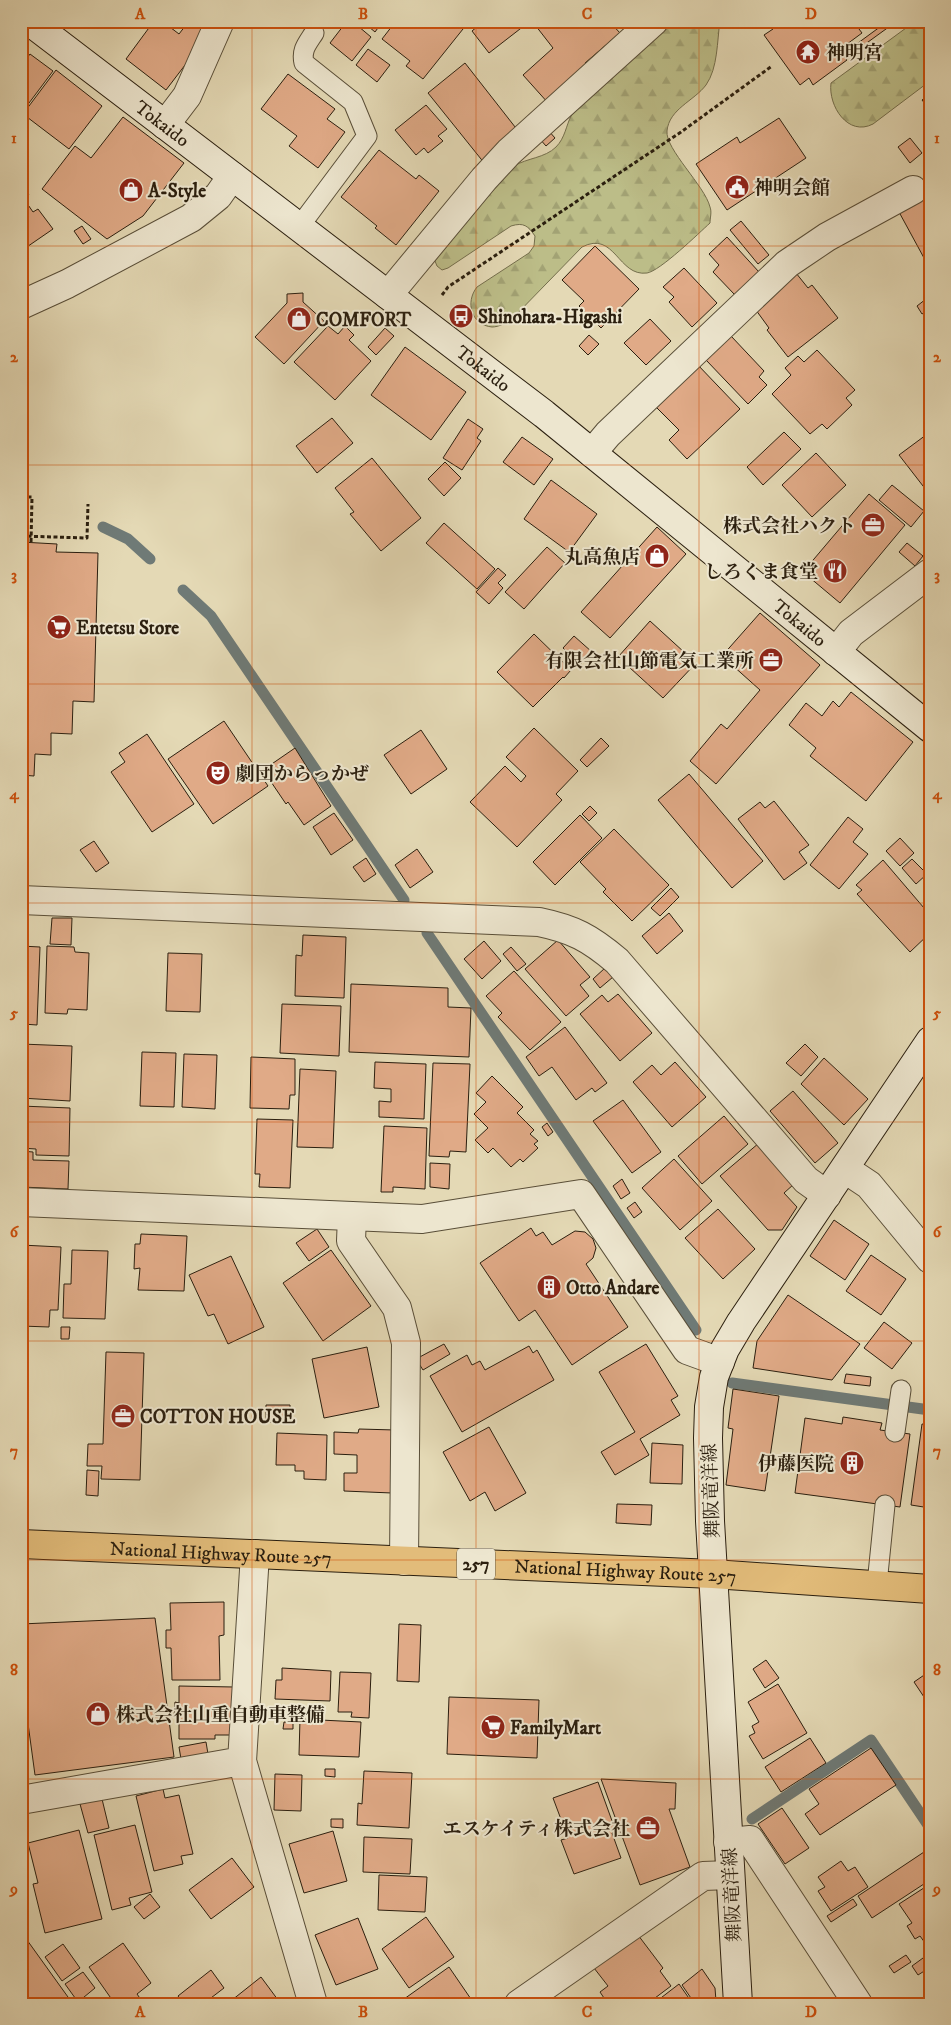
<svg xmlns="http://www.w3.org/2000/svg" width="951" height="2025" font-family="'IM FELL DW Pica','Noto Serif JP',serif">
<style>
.forest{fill:url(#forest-firs);stroke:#746e4c}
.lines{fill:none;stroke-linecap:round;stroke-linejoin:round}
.stream{stroke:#6f7a76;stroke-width:11}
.building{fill:#e0aa87;stroke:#2b1f0f}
.service-casing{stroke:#594e38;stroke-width:21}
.minor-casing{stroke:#594e38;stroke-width:30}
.secondary-casing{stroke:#2b1f0f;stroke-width:30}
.trunk-casing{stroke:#2b1f0f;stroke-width:30}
.path{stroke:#2b1f0f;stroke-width:3;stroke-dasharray:4 2.5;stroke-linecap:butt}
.service{stroke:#ede6cf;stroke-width:19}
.minor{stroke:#ede6cf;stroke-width:28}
.secondary{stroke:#ede6cf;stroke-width:28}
.trunk{stroke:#e2bc7a;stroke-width:28}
.grid{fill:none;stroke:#cc500c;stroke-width:1;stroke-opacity:0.55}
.labels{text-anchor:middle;stroke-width:4;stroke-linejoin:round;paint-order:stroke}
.shield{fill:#ede6cf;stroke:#655b49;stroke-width:1}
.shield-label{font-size:18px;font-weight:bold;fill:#2b1f0f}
.poi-label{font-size:19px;font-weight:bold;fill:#2b1f0f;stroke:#ede6cf;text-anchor:start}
.street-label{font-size:19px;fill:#2b1f0f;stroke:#ede6cf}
.neatline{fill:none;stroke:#cc500c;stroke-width:2}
.grid-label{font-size:16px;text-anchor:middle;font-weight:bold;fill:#cc500c}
</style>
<defs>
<pattern id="forest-firs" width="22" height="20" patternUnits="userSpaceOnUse" patternTransform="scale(1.25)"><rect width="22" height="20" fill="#bcbd88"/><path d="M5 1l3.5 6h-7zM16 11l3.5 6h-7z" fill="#a2a274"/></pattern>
</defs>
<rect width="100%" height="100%" fill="#e4d9b5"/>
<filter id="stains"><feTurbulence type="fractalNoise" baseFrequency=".004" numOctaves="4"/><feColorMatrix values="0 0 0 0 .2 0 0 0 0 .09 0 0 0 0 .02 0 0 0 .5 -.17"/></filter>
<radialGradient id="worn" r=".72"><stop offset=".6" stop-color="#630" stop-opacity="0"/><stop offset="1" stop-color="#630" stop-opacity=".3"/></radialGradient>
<path class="forest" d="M675 21H720C717 41 718 68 706 85 694 101 669 109 667 131 665 149 705 186 710 207 712 212 710 218 710 223 699 233 660 271 647 273 618 277 615 230 582 247L511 320C505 323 499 327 492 327 471 325 465 302 477 287L529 253 534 246 535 236C528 226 524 222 511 226L448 268 442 270 437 266 435 261 437 256 514 166C527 158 545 158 556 147 565 138 566 126 571 116 574 112 578 107 581 104Z
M910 21H930V81L873 124C848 137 828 106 831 83L906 28Z"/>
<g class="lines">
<path class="stream" d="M103 527 128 539 150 559
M183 590 211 616 404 900
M427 933 696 1330
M732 1383 930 1410
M752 1819 871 1740 930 1828"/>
</g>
<path class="building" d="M154 21H162L179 34 189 21H210L198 48 166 90 126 59Z
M347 21H352L371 37 352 61 330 43Z
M362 21H383L375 32Z
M396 21H454L463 29 423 79 406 66 410 61 382 39Z
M484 21H529V22L489 53 472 31Z
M532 21H609L620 33 585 63 589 68 549 104 523 75 553 48Z
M869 21 859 29 862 33 839 50 847 60 813 85 809 78 800 85 764 35 773 29 769 21Z
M888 21H897L846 58 843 54Z
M368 49 390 65 377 82 356 65Z
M30 54 53 71 26 107 21 103V66Z
M465 63 519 132 485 164 428 93Z
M56 70 102 106 69 149 23 114Z
M288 74 335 109 327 119 345 132 318 168 289 146 297 136 261 109Z
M930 94V110L922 100Z
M426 105 447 129 438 136 443 141 428 153 424 148 416 155 395 130Z
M123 117 184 163 143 216 107 239 42 189 75 146 91 158Z
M779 118 806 158 727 210 696 164 737 137 740 143Z
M548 130 555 138 546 146 539 138Z
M910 138 922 153 910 163 898 147Z
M379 150 416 179 419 175 439 191 396 245 375 228 377 226 341 197Z
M21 185 29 195 24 199 33 212 38 209 53 229 21 251Z
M930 196V269L899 212Z
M741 221 769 255 758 264 730 230Z
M82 226 91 239 83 244 74 231Z
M727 237 759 272 735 295 713 272 719 265 709 254Z
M595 246 639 289 601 328 579 306 584 301 562 280Z
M684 268 717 303 692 327 669 302 674 297 663 287Z
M796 273 808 288 812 285 838 318 788 357 767 330 769 328 753 306Z
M303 293V302L324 321 284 364 255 337 287 303V294Z
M926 299 930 309 922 314 917 306Z
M650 319 671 341 646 365 624 343Z
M328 326 338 334 345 326 354 335 349 340 371 361 335 400 294 362Z
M385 328 394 336 376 355 368 347Z
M589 335 599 344 588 355 579 346Z
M731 336 764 371 759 377 767 385 748 404 706 360Z
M405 347 466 392 431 440 371 395Z
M817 350 855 390 846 398 852 405 827 429 822 424 810 434 772 394 791 375 785 368 798 356 804 362Z
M696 363 740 409 687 459 669 440 679 430 653 404Z
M332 418 353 443 317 473 296 446Z
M468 419 483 429 477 438 481 441 462 470 443 458Z
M784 432 801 449 763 485 747 467Z
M930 432V495L899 455Z
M522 437 553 459 534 485 503 462Z
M816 453 846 485 812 517 782 485Z
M372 458 421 518 381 551 350 514 354 512 335 488Z
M445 462 461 478 444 496 428 479Z
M551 480 597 514 569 552 524 519Z
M892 485 924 511 911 527 879 500Z
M869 494 905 525 840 603 803 572Z
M444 523 495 569 477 589 426 543Z
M657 527 686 554 610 638 581 612Z
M21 542 57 544 56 552 98 553 94 702 73 701 72 734 51 733V755L35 754 34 776 21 775Z
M907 543 923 556 915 566 899 552Z
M547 547 565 563 524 609 505 592Z
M498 568 506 575 498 583 503 588 489 604 476 592Z
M760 613 820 665 716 784 690 761 721 724 727 729 760 690 722 656Z
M650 621 696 663 663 698 618 657Z
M534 634 571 670 564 678 563 677 533 707 497 672Z
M574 636 592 652 580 665 563 648Z
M851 692 913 742 866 801 810 756 816 748 789 725 806 703 822 716 833 701 839 707Z
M224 721 268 786 213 824 168 759Z
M534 728 578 771 556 794 562 800 517 847 470 802 505 766 521 782 526 776 506 757Z
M421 730 447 769 411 794 384 755Z
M147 734 194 804 152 832 111 772 125 762 119 753Z
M601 738 609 746 587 767 580 760Z
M295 748 331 806 304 825 288 802 286 804 263 770Z
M689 774 763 861 732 888 658 800Z
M774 801 809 845 799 852 807 863 784 880 738 819 760 802 765 808Z
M590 806 597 813 589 821 582 814Z
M334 813 353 840 331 855 313 827Z
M580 815 602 838 555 885 533 862Z
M848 817 863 829 853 842 868 854 839 889 810 865Z
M614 829 669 885 632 921 603 892 606 889 580 862Z
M900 838 914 853 900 866 886 851Z
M94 841 109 863 96 872 80 850Z
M417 849 433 872 410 888 395 865Z
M366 858 376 874 364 882 353 867Z
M912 859 927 874 916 884 902 868Z
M883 860 930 915V933L910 952 857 894 862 890 856 885Z
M671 888 679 897 660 916 651 908Z
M669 913 683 931 657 954 642 936Z
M52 918H72L71 945 50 944Z
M303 935 346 937 344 998 295 996 296 955 302 956Z
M558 940 590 977 580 985 589 996 566 1016 525 969Z
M484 941 501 961 482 979 464 959Z
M21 946 40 947 37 1025 23 1024 22 1034Z
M47 946 74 947 75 952 89 953 87 1010 68 1009 67 1014 45 1013Z
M511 947 526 964 517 971 503 954Z
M168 953 202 954 200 1012 166 1011Z
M605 968 613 977 600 988 593 979Z
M514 971 561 1022 530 1050 498 1017 502 1013 486 996Z
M351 984 448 988V1007L471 1008 469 1057 349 1052Z
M618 994 652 1033 620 1061 580 1014 602 995 608 1002Z
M282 1004 341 1006 339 1056 280 1053Z
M565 1027 607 1083 595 1092 592 1088 576 1100 552 1067 539 1076 526 1057Z
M21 1044 72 1046 70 1101 21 1098Z
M805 1044 818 1057 801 1076 786 1063Z
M142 1052 176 1053 174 1107 140 1106Z
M184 1054 217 1055 215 1109 182 1107Z
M251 1057 295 1059V1095H290L289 1109 250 1108Z
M824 1058 868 1099 844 1125 801 1084Z
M375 1062 426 1064 424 1119 379 1117V1101L391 1102V1089L374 1088Z
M675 1062 706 1097 672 1127 633 1082 652 1065 661 1075Z
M433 1063 470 1064 466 1152 450 1151 449 1157 429 1156Z
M300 1069 336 1071 333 1148 297 1147Z
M492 1076 523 1107 517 1113 534 1130 530 1134 538 1141 534 1144 538 1148 523 1162 520 1159 511 1167 493 1148 488 1153 475 1140 488 1128 474 1114 486 1102 476 1093Z
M793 1091 838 1143 815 1163 770 1111Z
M623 1100 661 1152 632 1173 593 1121Z
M21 1106 70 1108 69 1156 36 1155V1149L21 1148Z
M724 1116 748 1144 702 1184 678 1156Z
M257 1119 293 1120 290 1188 259 1187 260 1174H255Z
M547 1123 553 1132 548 1136 542 1127Z
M384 1126 427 1128 425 1189 393 1187V1192H381Z
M759 1143 794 1184 784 1193 797 1207 782 1230H768L720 1176Z
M21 1151 33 1152V1160L69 1161 68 1189 21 1187Z
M674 1159 712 1201 680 1230 642 1188Z
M430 1163 450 1164 449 1189 430 1187Z
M622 1179 630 1193 621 1199 613 1186Z
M635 1202 642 1212 634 1218 627 1208Z
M718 1209 755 1249 723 1279 685 1238Z
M834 1220 869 1244 845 1280 810 1256Z
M531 1228 536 1236 543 1232 552 1245 575 1231 585 1232 593 1239 596 1248 593 1258 586 1264 628 1327 572 1365 535 1310 519 1321 480 1263Z
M317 1229 329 1247 309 1261 296 1243Z
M141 1234 187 1236 184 1291 138 1290 140 1268 134 1269 135 1244H140Z
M21 1245 61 1247 58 1310H50L49 1327 21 1326Z
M72 1250 108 1251 105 1319 63 1318 64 1284H71Z
M331 1250 371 1306 323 1341 283 1283Z
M871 1255 906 1279 881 1315 846 1291Z
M231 1256 264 1327 228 1344 214 1314 208 1316 189 1275Z
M788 1295 860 1344 832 1380 753 1368 757 1341Z
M884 1322 912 1343 892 1369 864 1348Z
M61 1327H70L69 1339H61Z
M444 1344 450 1354 423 1370 416 1359Z
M646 1344 678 1396 671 1400 680 1415 640 1439 649 1455 615 1475 601 1452 635 1432 599 1372Z
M529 1346 533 1353 537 1350 554 1380 462 1432 430 1376 467 1355 472 1365 480 1361 485 1370Z
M367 1347 379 1407 324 1418 312 1359Z
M106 1352 144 1353 140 1480 101 1479 102 1466H87L88 1444H103Z
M846 1374 871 1377 870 1386 844 1383Z
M733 1389 779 1396 765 1491 726 1485 733 1429 728 1428Z
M266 1405H290V1423L266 1422Z
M843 1417 882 1423 880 1430 910 1434 900 1507 795 1493 805 1418 842 1424Z
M21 1419H25L22 1493H21Z
M922 1424 930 1425V1508L911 1505Z
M489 1427 526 1493 495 1511 485 1492 470 1501 443 1452Z
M359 1429 395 1430 392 1493 344 1491V1473H357V1455L334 1454V1432L358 1433Z
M277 1433 327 1435 326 1480 304 1479V1471H295V1465H276Z
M652 1443 683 1445 682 1484 650 1483Z
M87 1470 99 1471 98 1496 86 1495Z
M617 1504 652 1505 651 1525 616 1523Z
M224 1602V1635L219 1636 220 1680H172L171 1648H166V1630H171L170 1603Z
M155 1618 174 1757 35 1775 21 1672V1624Z
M399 1624 421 1625 419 1682 397 1681Z
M766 1660 779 1678 765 1688 753 1669Z
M282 1668 331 1671 330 1701 275 1699 276 1680H282Z
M930 1671V1706L914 1682Z
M340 1672 371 1673 369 1718 351 1717 352 1712H338Z
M778 1684 807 1733 763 1759 749 1736 755 1733 752 1726 759 1722 748 1702Z
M179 1686 234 1687 233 1735H215V1739H179V1717H174L175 1702 179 1703Z
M449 1697 539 1700 537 1758 447 1754Z
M300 1719 361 1722 359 1757 299 1755Z
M284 1722 293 1723V1729H283Z
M810 1738 826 1763 781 1792 765 1767Z
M206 1742 208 1754 181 1759 179 1747Z
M871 1748 896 1785 820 1835 805 1814 819 1804 809 1789Z
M325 1769H335V1777L325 1776Z
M364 1771 412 1773 409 1828 357 1825 358 1803 362 1804Z
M275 1774 302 1775 301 1811 274 1810Z
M601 1779 676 1783 675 1809H669L690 1867 640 1885Z
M598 1782 616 1832 612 1833 621 1858 574 1874 561 1840 568 1838 553 1798Z
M163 1789 165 1798 179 1795 193 1854 181 1856 183 1864 154 1871 136 1796Z
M102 1799 109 1828 88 1833 80 1804Z
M782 1808 809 1848 785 1864 758 1824Z
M331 1819H343V1828L331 1827Z
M135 1825 152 1892 129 1898 131 1905 112 1910 94 1835Z
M79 1830 102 1919 45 1933 33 1884 38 1883 28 1843Z
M333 1831 347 1881 304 1893 289 1844Z
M364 1837 412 1839 410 1874 363 1872Z
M930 1848V1880L872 1918 858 1896Z
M232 1858 254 1887 211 1919 189 1890Z
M841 1861 848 1871 855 1867 868 1887 831 1911 818 1891 825 1887 818 1877Z
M379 1875 427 1877 425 1912 378 1910Z
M930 1884V1946L928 1947 920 1936 915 1939 907 1926 912 1923 899 1904Z
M150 1894 160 1907 144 1919 134 1907Z
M853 1899 857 1905 831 1922 827 1916Z
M426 1917 454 1957 409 1988 382 1949Z
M358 1918 378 1969 336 1985 315 1935Z
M22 1934 27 1940 73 2004H21Z
M638 1935 663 1968 660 1971 671 1986 647 2004H608L600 1992 608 1986 594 1968Z
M123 1943 151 1983 137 1994 144 2004H115L89 1967Z
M63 1944 80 1968 62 1981 45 1957Z
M906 1955 911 1962 894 1973 889 1966Z
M923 1958 929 1968 918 1975 912 1966Z
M449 1967 473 2002 407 2004 404 1999Z
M702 1969 715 1988 716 2001 712 2004H695L682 1985Z
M211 1970 224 1988 203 2004H184L178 1996Z
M83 1972 95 1988 78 2002 65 1984Z
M261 1977 281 2004H227Z
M679 1984 693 2004H653Z"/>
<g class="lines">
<defs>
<path id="service" d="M299 227 367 136 353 102 304 63C301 50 307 44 314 33
M895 1432 901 1390
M877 1584 885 1505"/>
<path id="minor" d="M165 125 187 96 220 21
M388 295 484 179 509 152 654 21
M21 305 67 284 191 218 218 196 232 176
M592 453 608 434 787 264 827 237 913 190
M836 652 851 633 930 573
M21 900 539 922C573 929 590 938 617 961L806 1180 827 1195
M845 1169 869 1185 930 1259
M21 1202 422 1219 581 1194 687 1350 720 1362
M352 1216 351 1241 397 1308 406 1343 404 1561
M255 1554 242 1761 313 2004
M21 1800 242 1761
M728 1842 750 1840 858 2004
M519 2004 703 1876 730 1875"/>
<g id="secondary">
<path id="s1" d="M29 21 544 414 930 728"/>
<path d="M738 2004 710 1521 708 1438 709 1407 714 1377 725 1349 741 1322 930 1041"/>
</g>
<g id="trunk">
<path id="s2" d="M21 1544 713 1574 930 1589"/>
</g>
</defs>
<use href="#service" class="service-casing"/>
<use href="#minor" class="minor-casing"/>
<use href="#secondary" class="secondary-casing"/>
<use href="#trunk" class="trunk-casing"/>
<path class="path" d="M442 295 448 287 681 132 772 66
M21 497H32L31 543
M21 536 87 538 88 504"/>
<use href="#service" class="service"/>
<use href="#minor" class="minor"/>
<use href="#secondary" class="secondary"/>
<use href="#trunk" class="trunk"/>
</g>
<path class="grid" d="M252 21V2004M476 21V2004M699 21V2004M21 246H930M21 465H930M21 684H930M21 903H930M21 1122H930M21 1341H930M21 1560H930M21 1779H930"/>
<defs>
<symbol id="temple-disc" viewBox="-11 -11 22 22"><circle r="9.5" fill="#8f2418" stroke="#ede6cf"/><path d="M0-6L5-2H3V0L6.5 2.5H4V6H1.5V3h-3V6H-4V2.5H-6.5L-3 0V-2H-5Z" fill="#fff"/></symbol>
<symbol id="civic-disc" viewBox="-11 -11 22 22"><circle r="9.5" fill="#8f2418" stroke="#ede6cf"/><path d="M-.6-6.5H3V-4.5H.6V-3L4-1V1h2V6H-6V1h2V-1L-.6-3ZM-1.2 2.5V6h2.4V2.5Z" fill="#fff"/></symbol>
<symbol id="shop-disc" viewBox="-11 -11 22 22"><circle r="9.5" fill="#8f2418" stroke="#ede6cf"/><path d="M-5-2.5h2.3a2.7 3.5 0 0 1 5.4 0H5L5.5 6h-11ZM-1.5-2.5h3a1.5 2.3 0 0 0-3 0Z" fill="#fff"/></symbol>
<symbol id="bus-disc" viewBox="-11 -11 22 22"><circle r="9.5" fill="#8f2418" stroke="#ede6cf"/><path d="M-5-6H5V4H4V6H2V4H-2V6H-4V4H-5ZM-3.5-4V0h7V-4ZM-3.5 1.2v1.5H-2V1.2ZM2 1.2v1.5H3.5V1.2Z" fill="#fff"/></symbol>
<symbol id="office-disc" viewBox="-11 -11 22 22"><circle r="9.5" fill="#8f2418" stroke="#ede6cf"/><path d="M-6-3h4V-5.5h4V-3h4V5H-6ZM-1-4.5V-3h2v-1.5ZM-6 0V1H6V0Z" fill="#fff"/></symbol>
<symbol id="restaurant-disc" viewBox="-11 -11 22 22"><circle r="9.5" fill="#8f2418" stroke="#ede6cf"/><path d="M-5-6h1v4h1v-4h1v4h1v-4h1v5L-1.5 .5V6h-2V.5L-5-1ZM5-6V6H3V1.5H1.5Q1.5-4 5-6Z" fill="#fff"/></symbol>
<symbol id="supermarket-disc" viewBox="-11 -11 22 22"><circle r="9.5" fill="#8f2418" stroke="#ede6cf"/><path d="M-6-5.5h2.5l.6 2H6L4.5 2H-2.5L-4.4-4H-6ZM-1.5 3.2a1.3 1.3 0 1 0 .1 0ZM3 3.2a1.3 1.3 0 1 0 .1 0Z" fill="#fff"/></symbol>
<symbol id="theatre-disc" viewBox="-11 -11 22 22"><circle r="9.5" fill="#8f2418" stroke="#ede6cf"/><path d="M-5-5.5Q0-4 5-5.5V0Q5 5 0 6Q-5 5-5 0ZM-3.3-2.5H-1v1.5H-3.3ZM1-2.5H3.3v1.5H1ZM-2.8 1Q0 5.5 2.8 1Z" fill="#fff"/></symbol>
<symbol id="building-disc" viewBox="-11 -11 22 22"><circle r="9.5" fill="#8f2418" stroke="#ede6cf"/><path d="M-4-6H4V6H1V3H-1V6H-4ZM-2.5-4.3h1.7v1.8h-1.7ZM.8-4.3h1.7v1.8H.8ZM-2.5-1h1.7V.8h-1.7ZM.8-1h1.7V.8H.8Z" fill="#fff"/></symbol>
</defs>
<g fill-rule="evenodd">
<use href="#temple-disc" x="794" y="38" width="28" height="28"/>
<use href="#civic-disc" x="723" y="173" width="28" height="28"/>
<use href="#shop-disc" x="117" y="176" width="28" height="28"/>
<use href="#bus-disc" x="447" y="302" width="28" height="28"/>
<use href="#shop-disc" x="285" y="305" width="28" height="28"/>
<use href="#office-disc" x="859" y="511" width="28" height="28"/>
<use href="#shop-disc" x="643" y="542" width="28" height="28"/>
<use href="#restaurant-disc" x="821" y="557" width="28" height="28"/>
<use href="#supermarket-disc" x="45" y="613" width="28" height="28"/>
<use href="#office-disc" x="757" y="646" width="28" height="28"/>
<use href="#theatre-disc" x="204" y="759" width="28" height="28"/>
<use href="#building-disc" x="535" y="1273" width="28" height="28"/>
<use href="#office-disc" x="109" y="1402" width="28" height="28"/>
<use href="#building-disc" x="838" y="1449" width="28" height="28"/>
<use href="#shop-disc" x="84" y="1700" width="28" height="28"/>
<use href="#supermarket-disc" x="479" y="1713" width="28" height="28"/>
<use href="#office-disc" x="634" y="1814" width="28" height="28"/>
</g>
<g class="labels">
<rect class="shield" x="457" y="1548.5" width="38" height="31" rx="4"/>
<g class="shield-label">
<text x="476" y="1570">257</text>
</g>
<g class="poi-label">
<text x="826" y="59">神明宮</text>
<text x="754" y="194">神明会館</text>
<text x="148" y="197">A-Style</text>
<text x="478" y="323">Shinohara-Higashi</text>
<text x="316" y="326">COMFORT</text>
<text x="856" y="532" text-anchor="end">株式会社ハクト</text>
<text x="640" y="563" text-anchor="end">丸高魚店</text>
<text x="818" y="578" text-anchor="end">しろくま食堂</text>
<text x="76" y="634">Entetsu Store</text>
<text x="754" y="667" text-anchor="end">有限会社山節電気工業所</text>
<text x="236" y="780">劇団からっかぜ</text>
<text x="566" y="1294">Otto Andare</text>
<text x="140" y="1423">COTTON HOUSE</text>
<text x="834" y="1470" text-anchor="end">伊藤医院</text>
<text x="116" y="1721">株式会社山重自動車整備</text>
<text x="510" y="1734">FamilyMart</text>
<text x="630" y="1835" text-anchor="end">エスケイティ株式会社</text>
</g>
<g class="street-label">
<text dy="7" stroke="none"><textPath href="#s1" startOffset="168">Tokaido</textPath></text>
<text dy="7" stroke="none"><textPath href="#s1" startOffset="572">Tokaido</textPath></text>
<text dy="7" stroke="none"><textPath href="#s1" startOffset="978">Tokaido</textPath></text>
<text transform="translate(710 1491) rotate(-92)" y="7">舞阪竜洋線</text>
<text dy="7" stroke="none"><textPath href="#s2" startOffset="200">National Highway Route 257</textPath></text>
<text dy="7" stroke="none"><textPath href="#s2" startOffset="605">National Highway Route 257</textPath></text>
<text transform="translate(731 1895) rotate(-93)" y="7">舞阪竜洋線</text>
</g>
</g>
<rect width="951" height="2025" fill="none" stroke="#e4d9b5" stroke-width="55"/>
<rect x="28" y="28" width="896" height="1970" class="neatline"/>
<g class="grid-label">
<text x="140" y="19">A</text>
<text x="363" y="19">B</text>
<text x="587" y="19">C</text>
<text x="811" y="19">D</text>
<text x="14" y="143">1</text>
<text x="937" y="143">1</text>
<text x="14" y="362">2</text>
<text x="937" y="362">2</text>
<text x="14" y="580">3</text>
<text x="937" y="580">3</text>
<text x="14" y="799">4</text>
<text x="937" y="799">4</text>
<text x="14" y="1018">5</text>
<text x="937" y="1018">5</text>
<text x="14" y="1237">6</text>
<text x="937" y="1237">6</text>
<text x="14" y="1456">7</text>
<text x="937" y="1456">7</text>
<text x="14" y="1675">8</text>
<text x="937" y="1675">8</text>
<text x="14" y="1894">9</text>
<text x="937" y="1894">9</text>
<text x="140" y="2017">A</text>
<text x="363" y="2017">B</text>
<text x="587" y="2017">C</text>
<text x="811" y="2017">D</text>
</g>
<rect width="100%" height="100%" filter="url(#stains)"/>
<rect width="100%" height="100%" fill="url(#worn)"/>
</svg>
